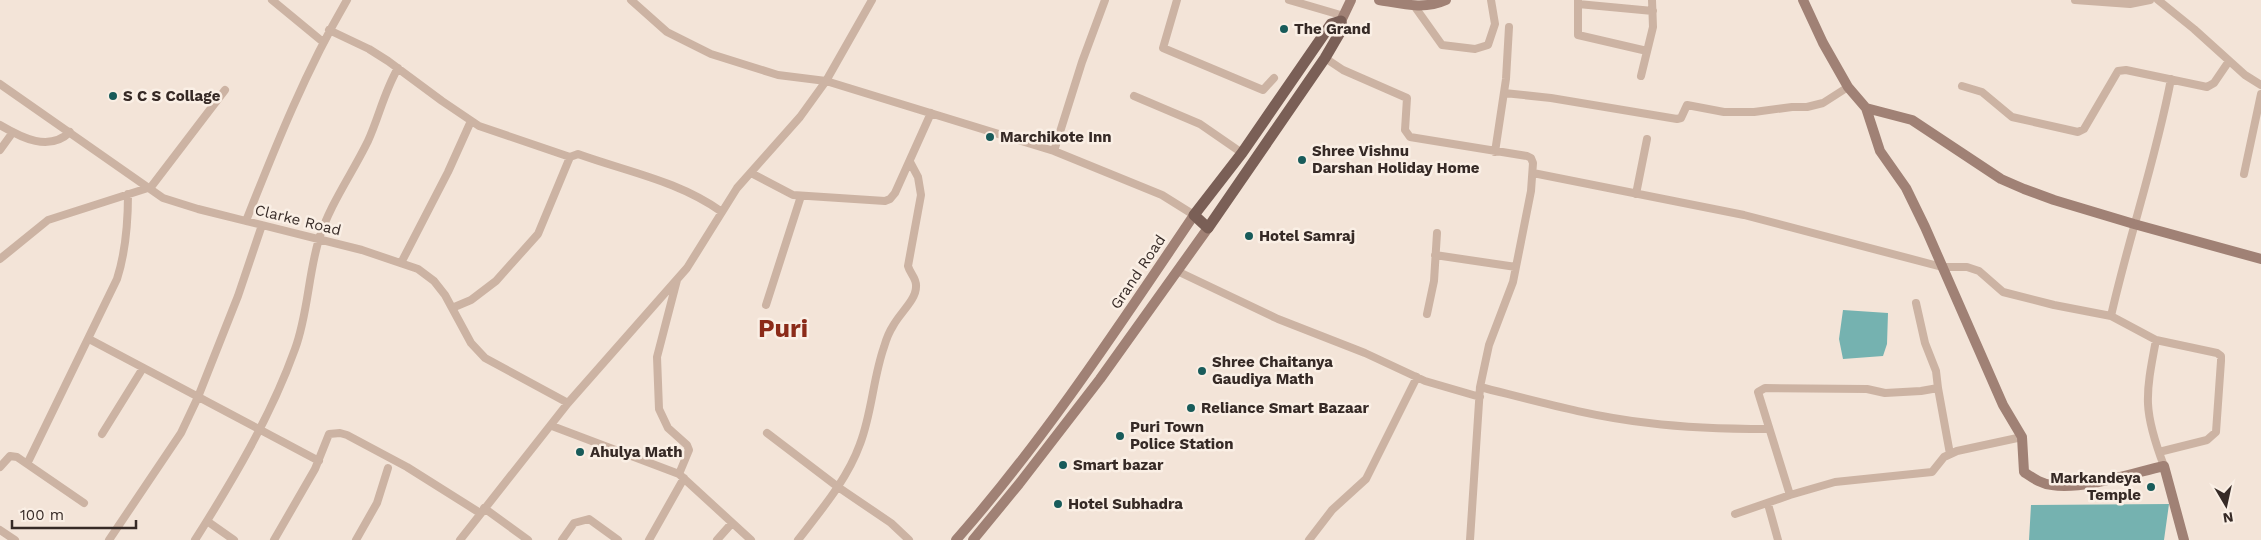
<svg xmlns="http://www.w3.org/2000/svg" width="2261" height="540" font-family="'Work Sans',sans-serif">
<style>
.water{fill:#75b2b0}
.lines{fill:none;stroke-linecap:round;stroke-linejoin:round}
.street{stroke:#ccb3a3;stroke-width:8}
.secondary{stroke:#a08175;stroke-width:10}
.primary{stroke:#7a5f56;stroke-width:11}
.poi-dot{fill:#185b5a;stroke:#faefe5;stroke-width:2}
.labels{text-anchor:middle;stroke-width:5;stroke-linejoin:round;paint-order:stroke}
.poi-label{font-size:15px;font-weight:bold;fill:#362a26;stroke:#faefe5;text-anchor:start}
.street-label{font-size:15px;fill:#362a26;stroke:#faefe5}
.town-label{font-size:25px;font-weight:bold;fill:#8b2b19;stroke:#faefe5}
</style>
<rect width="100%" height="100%" fill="#f3e4d8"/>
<path class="water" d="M1843 310 1888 313 1887 344 1883 356 1843 359 1839 339Z
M2169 504 2164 540H2029L2031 505Z"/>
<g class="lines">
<path class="street" d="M272 0 323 42
M631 0 667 32 711 54 778 75 826 81 1054 151 1162 195 1194 215
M1177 0 1163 48 1263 90 1274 78
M1289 0 1344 16
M1578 0V35L1647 51
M2075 0 2130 4 2150 0
M2158 0 2194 29 2245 75 2261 85
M1578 4 1653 11
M1415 7 1442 45 1475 49 1488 45 1495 24 1491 0
M329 30 369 49 388 61 442 101 479 126 570 157 578 154C628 172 679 181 722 212
M1325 58 1343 70 1407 98 1405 130 1410 137 1527 156 1531 158 1533 163 1531 191 1513 282 1489 345 1480 387 1470 540
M1641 76 1653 27 1652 0
M0 84 163 198 198 209 362 250 418 269 434 281 445 295 471 343 485 358 568 403
M1962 86 1982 92 2012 117 2078 132 2084 129 2118 71 2126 70 2207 87 2214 83 2229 61
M1504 93 1551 98 1677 119 1681 118 1687 105 1724 112H1754L1792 107H1807L1823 103 1848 87
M1134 96 1200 124 1242 153
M0 125C22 138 49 152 70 132
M0 150 13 132
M1054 151 1082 62 1105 0
M1495 152 1506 79 1509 27
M751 173 793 195 885 201 890 199 895 193 931 113
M1533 173 1744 215 1942 267H1967L1979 271 2003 292 2054 305 2111 316 2156 340 2217 353 2221 356V361L2216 432 2207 440 2159 452
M2244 174 2261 94
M1636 194 1647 139
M246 221C276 145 306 70 347 0
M1435 255 1516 267
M0 259 48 220 151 187 225 90
M401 263 448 172 471 121
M1177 271 1278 319 1365 353 1425 381 1480 397
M677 280 657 357 659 409 668 428 687 445 689 450 679 474
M766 305 801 196
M452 308 471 300 496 281 538 234 570 157
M1427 314 1434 281 1437 233
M2111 316C2129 236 2156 159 2171 79
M89 339 319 461
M2156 340C2145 397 2143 411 2164 466
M1480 387C1536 401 1592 417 1649 423 1689 428 1729 429 1768 429
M1938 388 1950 454
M552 426 679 474 751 540
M767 433 838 487 891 523 909 540
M102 434 143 368
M28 462 117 279C126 251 128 224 128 194
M0 467 10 456 17 457 84 503
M1790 495 1758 392 1765 388 1867 389 1885 393 1921 391 1938 388 1936 371 1925 343 1916 303
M1768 504 1778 540
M484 508 528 540
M1735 514 1790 495 1835 482 1932 472 1944 457 1957 451 2022 437
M207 521 234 540
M0 530 15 540
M109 540 181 433 198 397 238 296 262 225
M195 540C233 480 271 416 295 349 308 314 308 275 319 239 330 204 352 174 368 141 379 117 384 92 398 68
M274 540 315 469 329 434 340 433 347 435 407 467 480 513
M356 540 377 503 388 468
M460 540 568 403 687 268 737 188 800 117 826 81 872 0
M562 540 574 523 589 519 618 540
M649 540 684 478
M717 540 732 523
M798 540C821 510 847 480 860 444 872 413 873 378 884 347 886 340 889 332 893 326 899 314 916 300 916 287 917 278 910 274 908 266L921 195 918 177 910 162
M1309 540 1332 510 1366 479 1417 377"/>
<path class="secondary" d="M1379 0C1403 4 1424 10 1446 0
M1803 0 1823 43 1848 87 1866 108 1880 151 1906 188 1925 227 2003 405 2022 437 2024 472C2033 478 2041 484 2052 485 2083 490 2133 473 2164 466L2184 540
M1341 21 1351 0
M1866 108 1912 120 2001 179 2024 189 2054 200 2134 224 2261 259
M956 540C1045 439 1119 326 1194 215
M973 540 1019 484 1100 379 1208 228"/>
<path class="primary" d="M1341 21 1342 29 1325 58 1208 228 1194 215 1242 153 1331 24Z"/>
</g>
<g class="poi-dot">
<circle cx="1284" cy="29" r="5"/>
<circle cx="113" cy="96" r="5"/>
<circle cx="990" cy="137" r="5"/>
<circle cx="1302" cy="160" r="5"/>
<circle cx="1249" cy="236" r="5"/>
<circle cx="1202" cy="371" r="5"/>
<circle cx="1191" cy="408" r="5"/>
<circle cx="1120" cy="436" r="5"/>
<circle cx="580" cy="452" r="5"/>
<circle cx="1063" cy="465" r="5"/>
<circle cx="2151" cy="487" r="5"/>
<circle cx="1058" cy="504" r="5"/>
</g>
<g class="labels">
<g class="poi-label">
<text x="1294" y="34">The Grand</text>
<text x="123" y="101">S C S Collage</text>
<text x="1000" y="142">Marchikote Inn</text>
<text x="1312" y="156">Shree Vishnu<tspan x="1312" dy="17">Darshan Holiday Home</tspan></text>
<text x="1259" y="241">Hotel Samraj</text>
<text x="1212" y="367">Shree Chaitanya<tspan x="1212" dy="17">Gaudiya Math</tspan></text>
<text x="1201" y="413">Reliance Smart Bazaar</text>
<text x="1130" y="432">Puri Town<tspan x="1130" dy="17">Police Station</tspan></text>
<text x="590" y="457">Ahulya Math</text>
<text x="1073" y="470">Smart bazar</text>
<text x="2141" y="483" text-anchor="end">Markandeya<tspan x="2141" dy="17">Temple</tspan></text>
<text x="1068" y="509">Hotel Subhadra</text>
</g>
<g class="street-label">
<text transform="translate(298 220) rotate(14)" y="5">Clarke Road</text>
<text transform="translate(1138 272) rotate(-56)" y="5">Grand Road</text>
</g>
<g class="town-label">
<text x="783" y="337">Puri</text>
</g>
</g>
<g transform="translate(2226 505) rotate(171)" stroke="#faefe5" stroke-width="4" paint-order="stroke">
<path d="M0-4L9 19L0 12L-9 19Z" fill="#362a26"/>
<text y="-8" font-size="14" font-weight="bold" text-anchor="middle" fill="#362a26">N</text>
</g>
<path d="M12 520v8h124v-8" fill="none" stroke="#362a26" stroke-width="2.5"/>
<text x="20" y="520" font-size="15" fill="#362a26" stroke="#faefe5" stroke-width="4" paint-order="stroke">100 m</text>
</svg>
